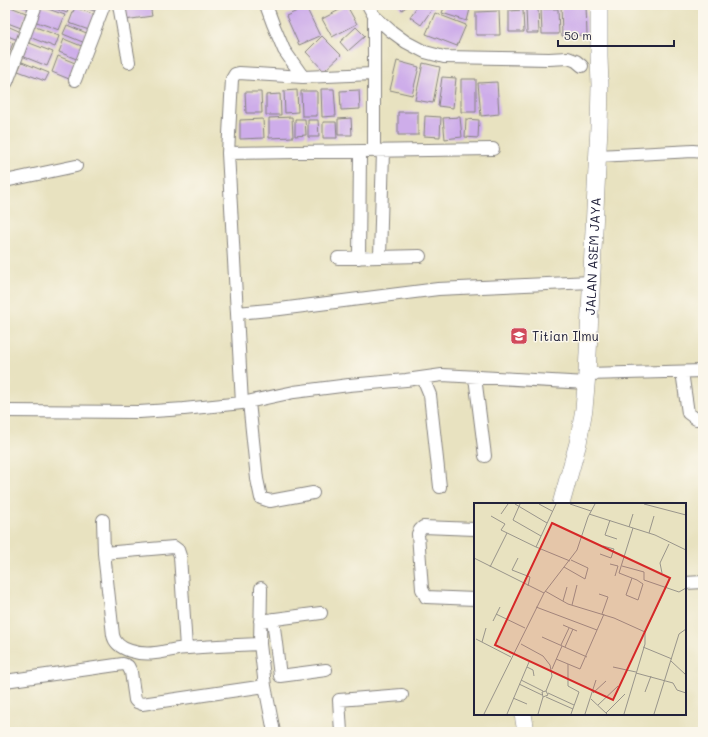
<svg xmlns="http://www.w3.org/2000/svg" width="708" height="737" font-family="Mali,sans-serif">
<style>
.building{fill:#ceadea}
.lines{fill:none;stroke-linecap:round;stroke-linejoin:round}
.street-casing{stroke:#85827e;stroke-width:14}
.secondary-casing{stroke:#85827e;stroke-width:18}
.street{stroke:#fff;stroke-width:12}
.secondary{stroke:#fff;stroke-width:17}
.labels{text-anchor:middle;stroke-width:3;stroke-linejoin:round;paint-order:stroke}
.street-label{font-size:13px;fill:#22223b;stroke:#fbf7ec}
.poi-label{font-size:13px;fill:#22223b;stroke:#fbf7ec;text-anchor:start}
.inset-road{fill:none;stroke:#99958b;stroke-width:1}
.view{fill:#d62828;fill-opacity:0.15;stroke:#d62828;stroke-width:2}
.inset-edge{fill:none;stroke:#22223b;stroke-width:2}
</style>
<rect width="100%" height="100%" fill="#fbf7ec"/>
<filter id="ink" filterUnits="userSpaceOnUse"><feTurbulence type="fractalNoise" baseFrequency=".025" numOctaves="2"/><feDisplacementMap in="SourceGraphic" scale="8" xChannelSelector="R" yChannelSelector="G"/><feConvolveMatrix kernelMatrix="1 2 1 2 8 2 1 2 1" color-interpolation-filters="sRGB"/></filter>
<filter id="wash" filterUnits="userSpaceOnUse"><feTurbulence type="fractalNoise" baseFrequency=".012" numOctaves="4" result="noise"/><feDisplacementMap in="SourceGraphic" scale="16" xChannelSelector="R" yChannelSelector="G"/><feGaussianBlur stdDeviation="0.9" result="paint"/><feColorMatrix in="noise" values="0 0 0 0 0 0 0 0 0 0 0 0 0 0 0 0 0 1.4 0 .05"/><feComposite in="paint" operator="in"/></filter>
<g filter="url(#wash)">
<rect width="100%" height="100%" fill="#e8e2c0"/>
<g id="blocks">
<path class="building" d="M19 5H32L30 9Z
M45 5H70L67 13Z
M78 5H100L97 12Z
M144 5H150L152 16 125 20 124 9Z
M399 5H409L402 10Z
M418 5H435L421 25 410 17Z
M445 5H459L470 9 467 21 442 13Z
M561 5H586L587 35 562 36Z
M8 6 26 13 21 28 5 22V15Z
M40 6 65 15 59 30 34 21Z
M347 6 357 24 332 37 322 19Z
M75 7 95 15 89 30 69 23Z
M306 7 320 36 299 45 286 16Z
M538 8 539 33H527L526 9Z
M541 9H558L559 34H542Z
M523 10 524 32H509V11Z
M499 11 500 35H476V12Z
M435 13 466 25 457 46 426 34Z
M5 25 21 32 18 40 5 35Z
M67 25 89 34 85 43 63 34Z
M33 26 59 36 55 47 29 37Z
M356 27 365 36 348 51 340 42Z
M322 36 341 55 324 71 306 52Z
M64 39 84 47 79 60 59 52Z
M5 40 13 43 9 53 5 52Z
M27 42 53 52 47 66 22 56Z
M58 56 75 63 69 79 52 72Z
M5 58 10 60 5 73Z
M397 61 419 67 412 95 390 90Z
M22 62 49 73 45 81 18 71Z
M423 63 440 67 433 103 415 100Z
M442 77 456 78 453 108 438 106Z
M461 79H476V112H461Z
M497 82 499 114 481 116 478 83Z
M321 89H334L336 116 322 117Z
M297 90 298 112 285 113 284 91Z
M359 90 360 109 341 110 340 91Z
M301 91H317V116H302Z
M245 92H261L262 113H246Z
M280 94 281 115H266V95Z
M398 112H418V135H398Z
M425 116 441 117 440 137 424 136Z
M292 117 293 137 269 138V118Z
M460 117 462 137 445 139 443 118Z
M351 118 352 135H338V119Z
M263 119 264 138 240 139V120Z
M295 119H305L306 135 295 136Z
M466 119 479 120 478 138 465 137Z
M308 120H318L319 137H308Z
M323 122H336L337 138H323Z"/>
</g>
</g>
<g filter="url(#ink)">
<use href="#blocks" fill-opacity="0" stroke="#85827e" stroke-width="1"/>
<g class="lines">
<defs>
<path id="street" d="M119 5 129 62
M266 5 273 24 284 50 303 77
M368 5 374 16 391 31 406 42 425 52 444 57 549 59 568 58 576 61 582 66
M75 80 104 5
M7 82 36 5
M374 151V16
M228 153 493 149
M598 156 693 151 703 152
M5 181 76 166
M380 257 383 151
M338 258 420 256
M359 258 360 152
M237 313 280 309 438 289 591 282
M682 372 688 413 696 419 703 418
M587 374 703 371
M475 377 485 456
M423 378 430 395 440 487
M249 402 257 479 261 498 270 501 313 493
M242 403 228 153 232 79 235 74 239 73 303 77 373 74
M5 411 139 412 184 409 242 403 294 392 349 385 406 380 442 375 587 383
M103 520 104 553
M475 529 423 527 420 530 418 534 422 589 426 597 475 599
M685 583 703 582
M273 619 280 676 326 670
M260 621 321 613
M260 644 261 588
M186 648 180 556 178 550 174 547 104 553 113 635C116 651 141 655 155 653 166 652 177 648 188 648 212 646 236 645 260 644L265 686 274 732
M5 681 123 664 128 666 131 672 135 700 137 702 142 704 265 686
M341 732 339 700 402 695"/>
<g id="secondary">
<path id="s1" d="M561 504 578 443 584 409 587 374 599 127 600 85 599 57V5"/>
<path d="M523 714 526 732"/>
</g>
</defs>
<use href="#street" class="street-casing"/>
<use href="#secondary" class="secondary-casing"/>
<use href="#street" class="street"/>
<use href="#secondary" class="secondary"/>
</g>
</g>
<defs>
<symbol id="school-square" viewBox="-11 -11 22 22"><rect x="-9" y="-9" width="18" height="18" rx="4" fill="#d1495b" stroke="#fbf7ec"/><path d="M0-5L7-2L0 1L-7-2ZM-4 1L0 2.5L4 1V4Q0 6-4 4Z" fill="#fff"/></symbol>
</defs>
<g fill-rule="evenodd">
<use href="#school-square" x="509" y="326" width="20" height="20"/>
</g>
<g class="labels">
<g class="street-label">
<text dy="5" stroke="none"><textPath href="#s1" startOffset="251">JALAN ASEM JAYA</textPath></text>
</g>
<g class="poi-label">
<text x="532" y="341">Titian Ilmu</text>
</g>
</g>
<g transform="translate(474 503)">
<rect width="212" height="212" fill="#e8e2c0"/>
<path class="inset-road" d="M41 1 73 20M46 1 39 17 67 33M65 1 78 8M82 1 62 44 96 58M96 1 117 8M170 1 212 12M27 11 34 1M115 11 181 32 212 47M17 13 31 21 27 27 62 44M136 17 131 32 143 36M155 24 159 11M175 30 180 13M126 51 137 55 140 46 129 43M0 55 70 90M44 55 38 67 56 74 54 83M136 61 144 63 141 73M148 63 170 69V77L205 89 212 85M16 64 33 30M90 64 111 76 114 65 97 57M188 70 186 60 195 41M158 75 152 92 164 97 169 81 163 77 145 70 159 25M71 88 94 101 140 115 171 129 192 84M125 91 134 94 128 111M89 98 93 84M98 102 103 82M62 104 123 127M22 111 51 125M19 118 26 104M89 122 103 128M68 134 113 154M2 136 37 154M8 139 12 125M47 141 69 153 76 162 78 173 72 188 74 192 69 194 68 189 72 188M87 142 95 125M91 144 99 126M169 144 198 156M82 156 106 166 130 111M197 158 212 172M94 161V183L105 189 97 211M53 164 59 167 60 173M139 164 162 169M78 166 88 143M162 170 199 180 203 187 212 190M47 177 69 188M45 181 68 192M171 189 177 173M74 190 100 202M119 190 132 178M72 194 99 206M39 195 53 201M117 196 133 211M124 202 144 183M132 210 151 191M10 211 70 90 103 47 114 14 121 1M33 211 55 159M64 211 69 194M111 211 122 177M150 211 171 141V129M180 211 205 131 212 126"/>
<path class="view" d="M78 20 196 75 139 197 21 142Z"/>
<rect width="212" height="212" class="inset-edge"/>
</g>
<rect width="708" height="737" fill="none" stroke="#fbf7ec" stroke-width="20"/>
<path d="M558 40v6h116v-6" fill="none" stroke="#22223b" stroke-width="2"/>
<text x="564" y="40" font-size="12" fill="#22223b" stroke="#fbf7ec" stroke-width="3" paint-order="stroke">50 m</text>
</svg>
